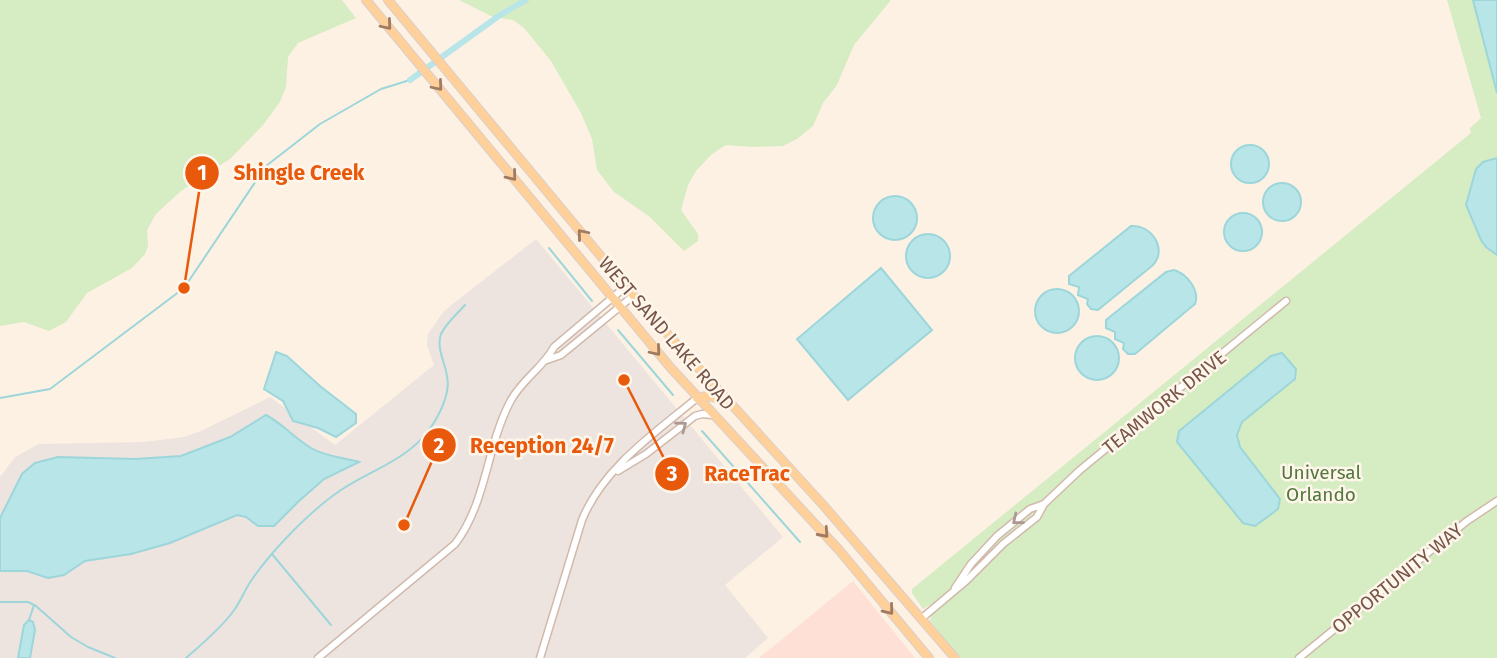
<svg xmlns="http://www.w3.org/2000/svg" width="1497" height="658" font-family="'Fira Sans',sans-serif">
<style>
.commercial{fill:#fee0d7}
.industrial{fill:#ede4df}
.green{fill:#d6ecc2}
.water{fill:#b8e5e8;stroke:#9dd6da;stroke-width:2}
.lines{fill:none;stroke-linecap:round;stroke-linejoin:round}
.stream{stroke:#9dd6da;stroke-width:2}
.canal{stroke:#b8e5e8;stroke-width:6}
.minor-casing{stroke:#d1baac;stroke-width:9}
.major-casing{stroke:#d9cfcc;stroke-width:10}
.minor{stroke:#fff;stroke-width:6}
.major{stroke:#ffd09a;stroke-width:8}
.oneway{stroke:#a07a61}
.oneway2{stroke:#ad9991}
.labels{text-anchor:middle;stroke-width:5;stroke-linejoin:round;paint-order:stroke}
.street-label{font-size:19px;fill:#775548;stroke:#fff6eb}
.park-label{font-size:19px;fill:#53783d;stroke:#fff6eb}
.leader{fill:none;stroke:#e8590c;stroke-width:2.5}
.callout-dot{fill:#e8590c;stroke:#fff6eb;stroke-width:2.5}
.mark-label{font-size:21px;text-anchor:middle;font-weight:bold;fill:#fff}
.callout-label{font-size:21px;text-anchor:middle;font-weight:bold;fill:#e8590c;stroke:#fff6eb;stroke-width:5;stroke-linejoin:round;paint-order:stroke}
</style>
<rect width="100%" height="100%" fill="#fdf1e4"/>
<path class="commercial" d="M853 581 915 658H759Z"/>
<path class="industrial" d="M536 239 783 537 725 585 768 638 745 658H0V477L15 457 39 444 144 442 184 437 201 431 270 397 335 445 434 365 427 345 428 334 444 311Z"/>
<path class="green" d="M0 0H342L356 18 298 43 288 57 286 87 280 102 263 125 230 159 181 191 156 214 147 230 148 246 145 254 132 268 87 293 66 322 49 331 24 322 0 326Z
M459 0H891L854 45 837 85 823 103 813 126 797 139 783 146 752 147 726 145 712 154 696 171 688 185 681 210 698 234V241L684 251 650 217 614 192 597 170 592 139 581 113 551 61 524 28 513 20 493 17Z
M1447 0H1497V658H960L930 621 931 616 938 609 933 603 923 609 912 593V589L1471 133 1470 128 1481 118Z"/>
<path class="water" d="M1473 0H1497V93Z
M1231 164a19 19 0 1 1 38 0a19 19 0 1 1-38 0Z
M1497 158V255L1486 247 1481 240 1466 205 1476 169 1483 162Z
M1263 202a19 19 0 1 1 38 0a19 19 0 1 1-38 0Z
M873 218a22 22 0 1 1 44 0a22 22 0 1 1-44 0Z
M1224 232a19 19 0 1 1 38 0a19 19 0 1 1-38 0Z
M1131 226C1151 224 1168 249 1153 265L1098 310 1091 309 1087 304 1088 299 1078 295 1079 287 1069 284V276Z
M906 256a22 22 0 1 1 44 0a22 22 0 1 1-44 0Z
M881 268 932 330 848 400 797 339Z
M1174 270C1187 274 1200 290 1195 304L1135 354H1128L1123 349 1124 343 1115 339V332L1106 328V320L1166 272Z
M1035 311a22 22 0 1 1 44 0a22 22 0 1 1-44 0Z
M1075 358a22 22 0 1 1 44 0a22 22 0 1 1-44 0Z
M276 352 287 356 320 386 356 414V423L336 437 318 428 293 421 283 401 264 389Z
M1282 353 1296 369 1295 379 1242 422 1237 435 1240 447 1280 499 1278 509 1255 526 1243 523 1177 442 1179 431 1271 356Z
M266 415C283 424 294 438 311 448 324 456 344 458 359 462L324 479 299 501 274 526H258L246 517 237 515 170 543 131 554 85 561 64 575 48 578 27 571H0V518L22 474 35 463 58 457 135 459 181 456 230 437Z
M29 620 33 622 35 630 30 658H18L24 625Z"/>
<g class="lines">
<path class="stream" d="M549 248 592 301
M618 330 673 395
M0 398 50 389 184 288 266 166 320 124 381 89 410 80
M702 431 800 542
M272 554 331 625
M0 602H28L36 606 71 637 88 647 115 658
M29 620 34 605
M186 658C202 644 219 630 232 613 240 603 244 591 251 581 271 551 311 510 341 490 371 470 407 460 429 430 439 416 451 393 447 376 445 362 436 348 441 334 446 323 457 314 465 305"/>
<path class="canal" d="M410 80 500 15 526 0"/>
<defs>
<path id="minor" d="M547 360 561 355 633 296
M618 471 646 454 695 416 702 414 712 415
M955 588 971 564 997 536 1030 509 1044 504 1080 470 1286 301
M922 618 966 581 1003 544 1037 517 1044 504
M318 658 455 544C487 502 486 448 510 402 521 380 543 368 554 347L625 287
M540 658 582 520C603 468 655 433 697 398
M1299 658 1467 521 1497 501"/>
<path id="major" d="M366 0 670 367 839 550 929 658
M388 0 643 307 824 506 955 658
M697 398 707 396 724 400"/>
</defs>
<use href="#minor" class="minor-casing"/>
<use href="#major" class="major-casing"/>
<use href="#minor" class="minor"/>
<use href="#major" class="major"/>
</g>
<defs><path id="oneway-chevron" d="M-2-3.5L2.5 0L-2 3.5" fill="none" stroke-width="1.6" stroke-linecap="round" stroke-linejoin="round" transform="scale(1.75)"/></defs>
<g class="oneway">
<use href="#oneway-chevron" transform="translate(387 25) rotate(50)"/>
<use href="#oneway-chevron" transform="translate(438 86) rotate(50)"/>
<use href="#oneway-chevron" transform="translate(512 176) rotate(51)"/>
<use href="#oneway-chevron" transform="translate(582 234) rotate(-130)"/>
<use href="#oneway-chevron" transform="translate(656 351) rotate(50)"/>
<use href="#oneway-chevron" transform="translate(824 533) rotate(48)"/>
<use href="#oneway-chevron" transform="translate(889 610) rotate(51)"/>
</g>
<g class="oneway2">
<use href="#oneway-chevron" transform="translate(682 426) rotate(-37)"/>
<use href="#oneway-chevron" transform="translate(1017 520) rotate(141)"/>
</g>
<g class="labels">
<g class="street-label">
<text transform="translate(667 333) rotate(49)" y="7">WEST SAND LAKE ROAD</text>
<text transform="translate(1164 402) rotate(-39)" y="7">TEAMWORK DRIVE</text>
<text transform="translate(1397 578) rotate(-39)" y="7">OPPORTUNITY WAY</text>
</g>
<g class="park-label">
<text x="1321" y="479">Universal<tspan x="1321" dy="22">Orlando</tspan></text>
</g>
</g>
<path class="leader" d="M184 288L202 173M404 525L439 445M624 380L672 474"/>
<g class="callout-dot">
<circle cx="184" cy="288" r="7"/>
<circle cx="404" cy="525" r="7"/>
<circle cx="624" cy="380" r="7"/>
<circle cx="202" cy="173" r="18"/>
<circle cx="439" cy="445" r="18"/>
<circle cx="672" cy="474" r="18"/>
</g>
<g class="mark-label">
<text x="202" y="180">1</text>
<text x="439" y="453">2</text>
<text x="672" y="481">3</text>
</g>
<g class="callout-label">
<text x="299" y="180">Shingle Creek</text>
<text x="542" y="453">Reception 24/7</text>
<text x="747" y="481">RaceTrac</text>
</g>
</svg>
